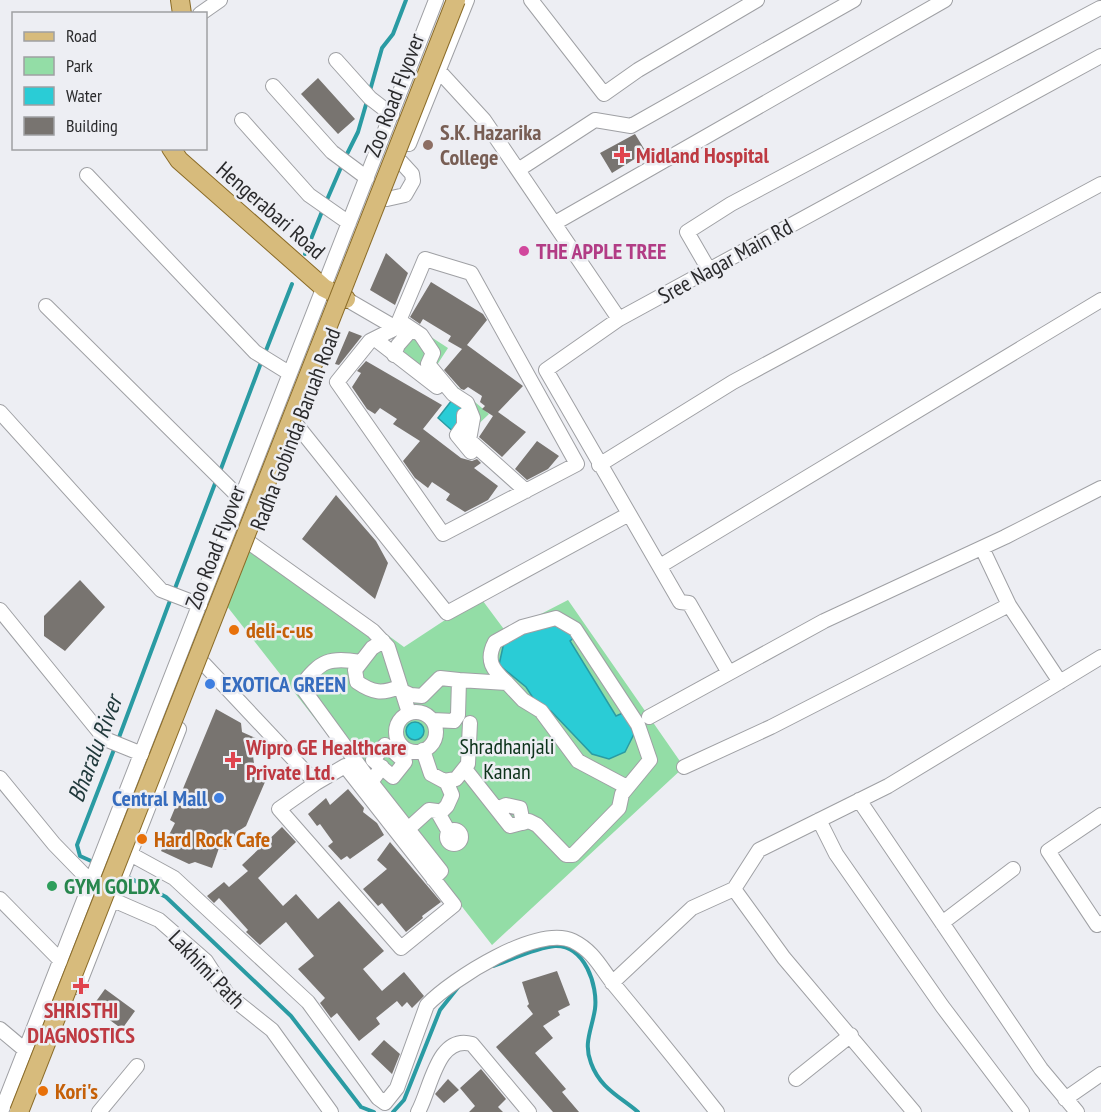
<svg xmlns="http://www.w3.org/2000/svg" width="1101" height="1112" font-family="'PT Sans Narrow',sans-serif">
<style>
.green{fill:#93dda6}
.water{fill:#2accd6;stroke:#2a9ba3;stroke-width:1.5}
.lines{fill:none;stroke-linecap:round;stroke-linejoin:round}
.stream{stroke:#2a9ba3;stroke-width:4}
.building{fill:#787470}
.minor-casing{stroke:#9fa0a4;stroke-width:16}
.major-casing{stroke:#8a6b27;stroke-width:20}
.minor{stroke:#fff;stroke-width:14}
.major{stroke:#d7bb7c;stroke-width:18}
.major-bridge-casing{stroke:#8a6b27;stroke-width:20;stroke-linecap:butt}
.major-bridge{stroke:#d7bb7c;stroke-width:18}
.education-dot{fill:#8d6e63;stroke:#edeef3;stroke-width:2}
.health-dot{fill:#e0444e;stroke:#edeef3;stroke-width:2}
.hotel-dot{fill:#d1479c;stroke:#edeef3;stroke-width:2}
.food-dot{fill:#e8710a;stroke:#edeef3;stroke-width:2}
.shop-dot{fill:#3f7fe0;stroke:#edeef3;stroke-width:2}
.leisure-dot{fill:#2e9e5b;stroke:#edeef3;stroke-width:2}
.labels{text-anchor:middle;stroke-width:5;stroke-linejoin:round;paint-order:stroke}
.street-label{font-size:22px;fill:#2a2a2c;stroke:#edeef3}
.education-label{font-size:22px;font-weight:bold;fill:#785e54;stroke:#edeef3;text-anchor:start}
.health-label{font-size:22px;font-weight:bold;fill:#be3a42;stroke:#edeef3;text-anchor:start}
.hotel-label{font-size:22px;font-weight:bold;fill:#b23c85;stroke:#edeef3;text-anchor:start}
.food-label{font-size:22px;font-weight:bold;fill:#c56008;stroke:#edeef3;text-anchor:start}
.shop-label{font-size:22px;font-weight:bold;fill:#366cbe;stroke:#edeef3;text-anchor:start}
.park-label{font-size:22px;fill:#0d331b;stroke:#edeef3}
.leisure-label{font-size:22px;font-weight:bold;fill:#27864d;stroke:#edeef3;text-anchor:start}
.water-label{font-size:24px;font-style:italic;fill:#20393b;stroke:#edeef3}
</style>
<rect width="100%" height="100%" fill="#edeef3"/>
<path class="green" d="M408 322 448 348 435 368 489 414 466 436 463 410 423 373 382 353Z
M244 530 404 647 480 597 506 632 568 600 684 767 492 945 219 596Z"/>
<path class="water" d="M452 400 464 410 457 435 438 418Z
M554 623 579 634 570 641 616 716 625 712 634 734 625 752 609 759 592 754 551 711 537 704 526 687 499 665 506 633Z
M406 731a9 9 0 1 1 18 0a9 9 0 1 1-18 0Z"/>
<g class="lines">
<path class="stream" d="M369 94 382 48 393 34 406 0
M345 158 358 132 367 101
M326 202 342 165
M305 254 323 209
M265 353 292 284
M219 474 262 360
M174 591 216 481
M118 740 171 598
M109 869 80 856 77 845 115 747
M124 875 166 897 291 1016 361 1107 374 1112
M493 966C510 960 538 947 555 946 585 945 598 986 595 1009 592 1029 583 1043 591 1063 600 1088 619 1096 638 1112
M393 1112 404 1100 440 1010 459 986"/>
</g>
<path class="building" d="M318 78 355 119 338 134 301 94Z
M635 134 646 152 612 173 600 153Z
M386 253 408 273 395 305 370 290Z
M431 282 483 314 487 320 467 345 523 386 498 412 526 432 502 457 479 437 493 416 482 409 485 406 480 402 482 396 468 387 464 390 461 389 444 370 462 349 448 341 451 336 423 319 420 324 410 317Z
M349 331 362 336 339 365 335 364Z
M366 361 442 405 423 429 461 458 472 461 477 459 481 463 474 468 498 486 488 500 465 512 446 500 450 494 432 482 428 488 415 478 403 461 420 441 393 424 397 419 380 408 375 414 367 409 352 387 361 373 357 371Z
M537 441 559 456 548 469 527 480 515 469Z
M336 495 376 541 388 563 375 599 302 539Z
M80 580 105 607 65 651 44 636V616Z
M216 709 241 723 242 732 258 739 253 756 255 771 268 775 246 826 237 832 226 850 219 848 212 868 195 862 189 864 161 851 175 823 170 820Z
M348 789 364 808 363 812 377 823 384 835 350 859 347 856 341 860 328 846 333 842 320 824 317 826 308 814 326 798 330 805Z
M282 827 296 842 258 878 283 906 296 894 318 919 339 901 384 951 363 969 382 991 404 972 424 996 412 1008 407 1002 402 1007 397 1001 376 1018 380 1024 359 1041 337 1013 331 1018 320 1003 325 998 298 969 314 956 286 922 260 945 246 932 248 930 219 898 214 903 207 896 224 882 229 887 248 871 242 865Z
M390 842 441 902 422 916 423 918 406 932 382 903 378 906 363 889 387 869 377 860Z
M557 971 570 1005 558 1011 560 1015 543 1026 553 1038 535 1053 566 1089 562 1092 579 1112H553L496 1047 533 1014 527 1006 529 1004 522 982Z
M105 989 135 1011 122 1029 92 1007Z
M384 1040 400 1054 392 1074 371 1054Z
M481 1069 506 1099 498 1107 503 1112H469L475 1106 460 1088Z
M448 1079 459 1090 444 1103 435 1094Z"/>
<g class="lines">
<defs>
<path id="minor" d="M531 0 604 94 638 70 757 0
M200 14 220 0
M336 60 370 98 392 115
M439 71 484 120 619 319 1101 56
M273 86 332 152 367 178
M242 120 309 195 349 223
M409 144 467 0
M518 170 595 120 631 126 854 0
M87 175 255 352 289 373
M387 199 405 195 413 181 412 174 401 162
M555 223 945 0
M425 259 471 273 577 464 443 534 337 382 370 341 396 328Z
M709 270 687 232 731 204 1100 8
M346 299 396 328
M46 306 241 499
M619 319 546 370 680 602 689 603 729 673
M400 321 421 335 433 353 428 364 453 394 467 403 473 418 469 440 526 491
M375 339 437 387
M394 355 398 345 412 329
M0 412 161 590 200 605
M464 415V425L457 435 471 452
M296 424 447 613 629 514
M599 465 733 382 1101 184
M250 543 373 631 388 647 409 713
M660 566 1101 300
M1009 605 1060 682
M0 610 105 739 142 754
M383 641 372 648 355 670 357 682C373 693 382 694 399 687
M361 662C329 657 321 660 301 686L371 782 382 767
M204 664 316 783 345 766 454 905 401 948 279 809 316 783
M459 680 507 683C493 670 485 661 495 642L522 627 556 618 575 629 638 725 650 760 622 794 619 808 573 855H566L537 825 529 821 510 826 465 769
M507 683 523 700 541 711 578 761 627 787
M400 690 411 695 422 696 440 678 459 680 458 715 454 721 432 720
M396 732a20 20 0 1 1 40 0a20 20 0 1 1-40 0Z
M649 717 824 621 1005 537 1101 488
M423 750 431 774 444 781 456 779 468 764 470 723
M394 752 385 745 373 760 393 777 405 762 394 752 401 745
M684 767 771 727 1009 605 982 548
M0 778 54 844 92 883
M371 782 441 871 433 879
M859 800 1041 1069 1077 1112
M497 809 506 805 520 808 523 823
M439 814 447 806 452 795 446 781
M1101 815 1048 851 1097 925 1101 923
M819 820 836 854 942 1006 1022 1112
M408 829 429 810 437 811 449 832
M447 837a7 7 0 1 1 14 0a7 7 0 1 1-14 0Z
M132 855 174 878 308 1002 378 1098 385 1103 397 1088 427 1005C452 979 538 924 573 941 595 952 601 969 616 987 650 1028 684 1070 717 1112
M734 889 784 958 914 1112
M0 899 61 961
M113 900 159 920 206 961 228 995 272 1030 331 1112
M942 923 1013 869
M612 983 692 908 734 889 759 850 888 786 1101 657
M78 987 179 729
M0 1029 25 1050
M796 1079 851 1035
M1065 1099 1101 1074
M1 1112 436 0
M99 1112 137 1066
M418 1112C431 1089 437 1034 472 1044L529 1112"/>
<path id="major" d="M180 0 182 14
M171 148 179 160 324 288 346 299"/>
</defs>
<use href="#minor" class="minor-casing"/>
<use href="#major" class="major-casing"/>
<use href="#minor" class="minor"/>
<use href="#major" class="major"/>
<defs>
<path id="major-bridge" d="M19 1112 456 0"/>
</defs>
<use href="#major-bridge" class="major-bridge-casing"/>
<use href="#major-bridge" class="major-bridge"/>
</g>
<circle class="education-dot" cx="428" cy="145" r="6"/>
<g class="health-dot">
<path d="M619 146h6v6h6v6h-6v6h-6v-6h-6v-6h6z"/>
<path d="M230 751h6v6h6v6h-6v6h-6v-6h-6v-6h6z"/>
<path d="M78 977h6v6h6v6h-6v6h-6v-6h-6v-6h6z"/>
</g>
<circle class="hotel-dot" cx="524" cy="251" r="6"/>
<g class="food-dot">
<circle cx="234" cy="630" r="6"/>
<circle cx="142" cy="839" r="6"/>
<circle cx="43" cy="1091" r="6"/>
</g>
<g class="shop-dot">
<circle cx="210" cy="684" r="6"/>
<circle cx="219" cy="798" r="6"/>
</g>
<circle class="leisure-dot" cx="52" cy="886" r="6"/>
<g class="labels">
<g class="street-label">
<text transform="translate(394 95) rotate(-69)" y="8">Zoo Road Flyover</text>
<text transform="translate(271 210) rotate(41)" y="8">Hengerabari Road</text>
<text transform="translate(725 261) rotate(-29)" y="8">Sree Nagar Main Rd</text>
<text transform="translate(295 429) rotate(-69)" y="8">Radha Gobinda Baruah Road</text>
<text transform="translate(215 547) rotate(-69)" y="8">Zoo Road Flyover</text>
<text transform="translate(207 969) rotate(46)" y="8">Lakhimi Path</text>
</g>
<g class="education-label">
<text x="440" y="140">S.K. Hazarika<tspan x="440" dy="25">College</tspan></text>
</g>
<g class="health-label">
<text x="636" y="163">Midland Hospital</text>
<text x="246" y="755">Wipro GE Healthcare<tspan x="246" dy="25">Private Ltd.</tspan></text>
<text x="81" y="1018" text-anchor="middle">SHRISTHI<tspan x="81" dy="25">DIAGNOSTICS</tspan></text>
</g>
<g class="hotel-label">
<text x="536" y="259">THE APPLE TREE</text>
</g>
<g class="food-label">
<text x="246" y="638">deli-c-us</text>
<text x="154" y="847">Hard Rock Cafe</text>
<text x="55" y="1099">Kori's</text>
</g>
<g class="shop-label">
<text x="222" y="692">EXOTICA GREEN</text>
<text x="207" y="806" text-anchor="end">Central Mall</text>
</g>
<g class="park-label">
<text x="507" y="754">Shradhanjali<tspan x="507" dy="25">Kanan</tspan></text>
</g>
<g class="leisure-label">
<text x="64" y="894">GYM GOLDX</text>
</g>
<g class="water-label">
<text transform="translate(95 749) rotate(-69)" y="8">Bharalu River</text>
</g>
</g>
<rect x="12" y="12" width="195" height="138" fill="#edeef3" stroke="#9fa0a3" stroke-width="1.5"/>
<rect x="24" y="32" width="30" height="9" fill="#d7bb7c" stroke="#9fa0a3" stroke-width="1.5"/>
<text x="66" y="42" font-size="18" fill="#2a2a2c">Road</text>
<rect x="24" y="57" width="30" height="18" fill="#93dda6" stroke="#9fa0a3" stroke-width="1.5"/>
<text x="66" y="72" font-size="18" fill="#2a2a2c">Park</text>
<rect x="24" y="87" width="30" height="18" fill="#2accd6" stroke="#9fa0a3" stroke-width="1.5"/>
<text x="66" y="102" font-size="18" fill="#2a2a2c">Water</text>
<rect x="24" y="117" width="30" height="18" fill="#787470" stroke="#9fa0a3" stroke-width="1.5"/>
<text x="66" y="132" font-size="18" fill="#2a2a2c">Building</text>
</svg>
